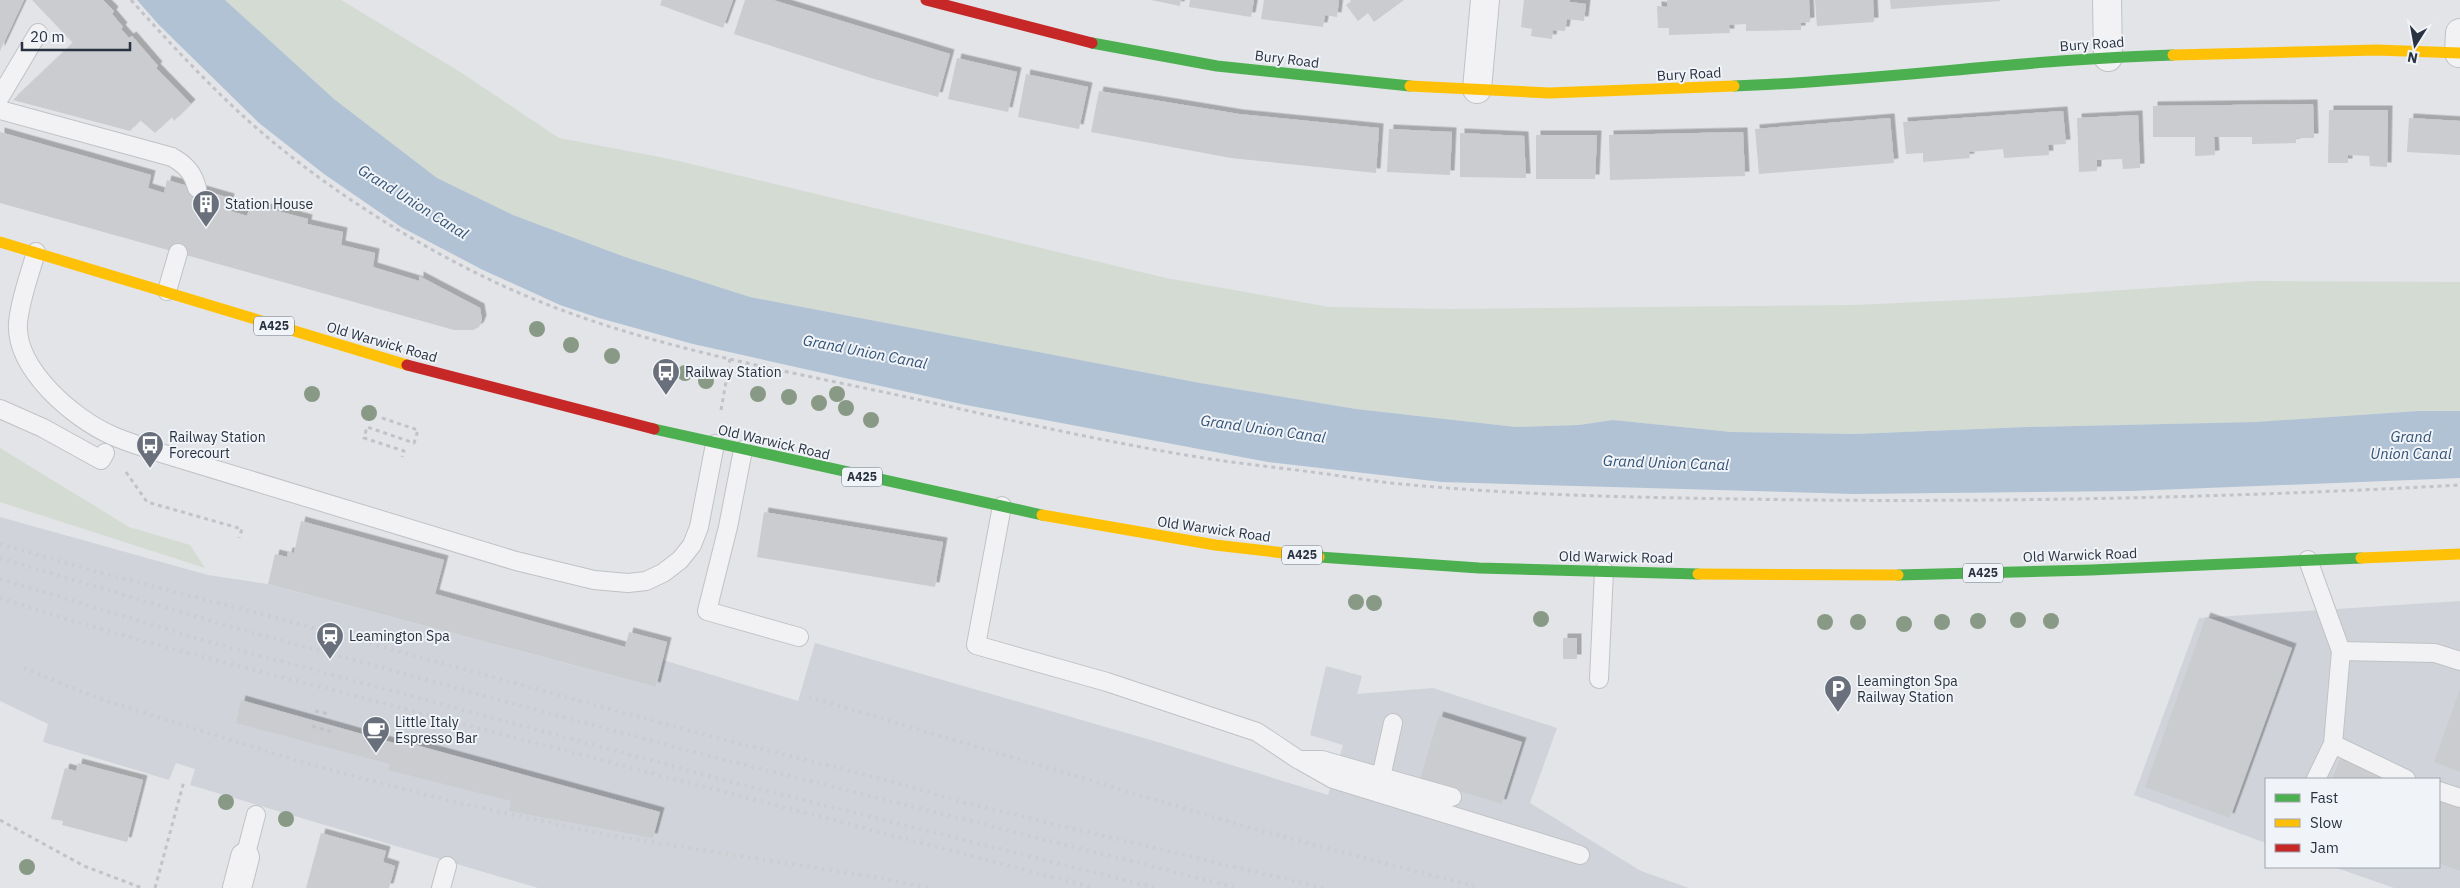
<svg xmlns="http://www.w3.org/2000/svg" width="2460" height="888" font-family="'IBM Plex Sans',sans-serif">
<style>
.built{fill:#d0d4da}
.green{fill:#d3dbd2}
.water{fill:#b0c2d3}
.building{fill:#cacccf;filter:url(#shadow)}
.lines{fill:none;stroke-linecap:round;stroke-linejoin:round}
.lane-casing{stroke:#c0c2c5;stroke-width:20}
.street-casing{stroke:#c0c2c5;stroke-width:30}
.path{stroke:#c1c3c8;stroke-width:3;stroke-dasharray:4 4;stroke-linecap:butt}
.lane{stroke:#f2f2f4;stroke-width:18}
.street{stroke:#f2f2f4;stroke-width:28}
.fast{stroke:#4caf50;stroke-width:11}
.slow{stroke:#ffc107;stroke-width:11}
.jam{stroke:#c62828;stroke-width:11}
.rail{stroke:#cbcdcf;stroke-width:4;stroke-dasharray:2.5 5;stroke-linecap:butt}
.tree{fill:#889a86}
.labels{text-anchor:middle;stroke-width:4;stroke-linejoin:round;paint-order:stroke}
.shield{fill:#f0f3f7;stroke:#656c78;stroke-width:1}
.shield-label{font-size:12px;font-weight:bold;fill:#293241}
.street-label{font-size:14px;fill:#293241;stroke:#f0f3f7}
.poi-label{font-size:14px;fill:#293241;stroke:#f0f3f7;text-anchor:start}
.water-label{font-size:15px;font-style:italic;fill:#325275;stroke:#f0f3f7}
</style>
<defs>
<filter id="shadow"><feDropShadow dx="4.5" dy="-4.5" stdDeviation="0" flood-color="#0004"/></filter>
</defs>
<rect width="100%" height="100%" fill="#e2e4e7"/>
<path class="built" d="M0 517 208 575 268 584 656 687 663 660 798 701 815 643 1161 743 1328 795 1343 745 1310 735 1326 666 1362 676 1357 694 1433 688 1557 728 1530 803 1641 871 1689 888H538L190 785 195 769 176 763 169 780 43 742 48 724 0 701Z
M2460 601V888H2394L2334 867H2439V779H2266V843L2134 795 2199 618Z"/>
<path class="green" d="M225 0H341L457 70 559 138 670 159 1166 278 1329 307 1451 309 1855 305 2008 298 2255 281 2460 282V411H2418L2257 422 2027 427 1854 434 1731 432 1613 420 1579 425 1516 427 1356 409 1200 383 750 297 625 257 513 215 437 178 334 99Z
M0 448 129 527 190 545 205 568 0 502Z"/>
<path class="water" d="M137 0H225L334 99 437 178 513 215 625 257 750 297 1200 383 1356 409 1516 427 1579 425 1613 420 1731 432 1854 434 2027 427 2256 422 2418 411H2460V478L2131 491 1854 494 1442 482 1268 462 966 405 693 344 599 318 560 305 483 270 401 227 324 174 259 123 159 25Z"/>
<path class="building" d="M0 0H24L0 51Z
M32 0H103L114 11 112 14 123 27 121 29 129 38 132 36 158 66 156 68 191 104 174 121 172 117 155 133 140 120 130 131 13 100 73 43Z
M662 0H733L723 28 660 5Z
M745 0H773L950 54 938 97 871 78 734 34Z
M1151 0H1181L1180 6Z
M1190 0H1254L1251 17 1189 7Z
M1264 0H1339L1337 17 1325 15 1323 27 1261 19Z
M1353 0H1404L1374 22 1368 13 1358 21 1346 5Z
M1524 0H1570V2L1586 4 1584 21 1567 19 1565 31 1553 30 1552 39 1531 36 1532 29 1521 27Z
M1667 0H1809L1810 22 1801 23V30L1746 31V24L1729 25 1730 33 1669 35V28H1658L1657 6 1667 7Z
M1815 0H1873L1874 22 1817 26Z
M1890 0H2000V1L1891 9Z
M957 58 1017 72 1008 112 948 99Z
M1026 74 1088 87 1079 129 1018 117Z
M1099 91 1239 114 1379 128 1376 173 1231 158 1091 132Z
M2313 104 2314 138H2296V143L2252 144V137H2214L2215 155 2195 156V137H2153V106Z
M2329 110H2388L2387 167 2370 166 2369 156 2348 155V163H2328Z
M2063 111 2066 144 2048 145 2049 155 2004 158 2003 149 1969 152 1970 158 1923 162V153L1906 154 1903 122Z
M2138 115 2140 168 2123 169 2122 159 2097 160V171L2079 172 2077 118Z
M1890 118 1894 163 1759 174 1755 129Z
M2409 118 2460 121V155L2407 152Z
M1389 129 1452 132 1450 175 1387 172Z
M0 132 151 175 148 188 164 193 167 180 230 198 227 210 247 216 251 204 308 219 307 224 343 232 341 245 375 253 373 267 419 281V276L480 308 482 320 479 327 473 330H454L0 203Z
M1743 132 1745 176 1610 180 1609 135Z
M1460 133 1524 136 1526 178 1460 177Z
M1536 135H1597L1595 179H1536Z
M764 512 943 542 935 587 757 557Z
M301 521 444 560 435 594 625 647 629 632 667 642 656 687 268 584 275 554 287 557 288 552 294 553Z
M2206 617 2292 648 2230 818 2145 787Z
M1563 638H1577V659H1563Z
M2460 689V772L2434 762Z
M241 700 394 743V739L660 812 653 838 509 811 511 801 388 770 390 764 236 723Z
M1439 716 1522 742 1502 804 1420 779Z
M2340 759 2394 779H2332Z
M78 763 143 780 127 842 62 825 63 821 51 819 65 768 76 771Z
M2439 796 2460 804V871L2439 863Z
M321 833 386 851 383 862 395 866 389 888H306Z"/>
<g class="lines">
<defs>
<path id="lane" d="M0 97 38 33
M0 110 172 157C186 165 193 173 197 188
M36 252C30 274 20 299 18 323 15 369 73 418 111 435 124 441 138 445 151 450L516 561 594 580 628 583 646 581 663 573 680 560 692 545 699 527 715 444
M167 291 178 253
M0 409 43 428 101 460 105 453
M743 450 728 527 707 611 799 637
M1002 506 976 645 1107 682 1257 732 1299 760H1322L1452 797
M2308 560 2341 651 2333 744 2316 779
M2341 651 2435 653 2460 661
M1599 679 1604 571
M2333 744 2406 779
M1301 761 1333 779 1580 855
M1381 777 1393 723
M2439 791 2460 798
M245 857 256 815
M441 888 447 866"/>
<path id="street" d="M2107 0 2108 57
M2459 53 2460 33
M1477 89 1485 0
M237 888 245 857"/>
</defs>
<use href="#lane" class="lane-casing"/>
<use href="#street" class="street-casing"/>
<path class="path" d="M131 0C167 40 203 79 242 115 314 181 411 243 499 284 626 343 767 367 902 396 1006 419 1111 444 1217 460 1253 465 1290 469 1327 474 1355 478 1384 483 1412 485 1543 497 1675 498 1807 500 2024 502 2243 497 2460 485
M721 410 730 359
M382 418 418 430 414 443 367 427 364 438 404 451 402 457
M126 472 147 502 242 529 239 538
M315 711 329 714
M312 726 333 732
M0 820 84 866 142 888
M155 888 184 781"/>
<use href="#lane" class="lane"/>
<use href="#street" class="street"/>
<path class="fast" d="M1092 43 1217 66 1410 86
M1734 86C1881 81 2026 59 2173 55
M654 429 1042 515
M1319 557 1479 568 1698 574
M1898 575 2091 570 2361 558"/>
<path class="slow" d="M2173 55 2377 50 2460 53
M1410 86 1549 93 1734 86
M0 242 407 365
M1042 515 1215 545 1319 557
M2361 558 2460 554
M1698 574 1898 575"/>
<path class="jam" d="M926 0 1092 43
M407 365 654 429"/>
<path class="rail" d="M0 544 101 573 262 614 683 729 902 784 958 801 1323 888
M0 558 228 626 678 748 1239 888
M0 579 210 642 735 783 1157 888
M0 598 69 620 158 645 1095 888
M24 668 92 696 176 723 308 764 450 801 607 835 868 876 931 888
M809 697 1254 829 1480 888"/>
</g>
<g class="tree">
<circle cx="537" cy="329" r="8"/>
<circle cx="571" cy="345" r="8"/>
<circle cx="612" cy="356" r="8"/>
<circle cx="685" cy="373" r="8"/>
<circle cx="706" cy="381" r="8"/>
<circle cx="312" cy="394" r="8"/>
<circle cx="758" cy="394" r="8"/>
<circle cx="837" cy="394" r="8"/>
<circle cx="789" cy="397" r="8"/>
<circle cx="819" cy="403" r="8"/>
<circle cx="846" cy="408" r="8"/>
<circle cx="369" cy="413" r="8"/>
<circle cx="871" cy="420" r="8"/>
<circle cx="1356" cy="602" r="8"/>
<circle cx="1374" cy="603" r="8"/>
<circle cx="1541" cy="619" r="8"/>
<circle cx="2018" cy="620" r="8"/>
<circle cx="1978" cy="621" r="8"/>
<circle cx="2051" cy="621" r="8"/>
<circle cx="1825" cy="622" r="8"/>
<circle cx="1858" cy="622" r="8"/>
<circle cx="1942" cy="622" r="8"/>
<circle cx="1904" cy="624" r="8"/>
<circle cx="226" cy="802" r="8"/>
<circle cx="286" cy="819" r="8"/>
<circle cx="27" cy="867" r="8"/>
</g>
<defs>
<symbol id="building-pin" viewBox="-11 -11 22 30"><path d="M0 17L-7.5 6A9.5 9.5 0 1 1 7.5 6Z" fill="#6a707b" stroke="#f0f3f7"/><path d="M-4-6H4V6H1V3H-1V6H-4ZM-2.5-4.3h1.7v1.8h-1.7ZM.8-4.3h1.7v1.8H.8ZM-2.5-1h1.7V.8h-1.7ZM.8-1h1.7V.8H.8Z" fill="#fff"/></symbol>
<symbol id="bus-pin" viewBox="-11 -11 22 30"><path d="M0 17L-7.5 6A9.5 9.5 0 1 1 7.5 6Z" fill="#6a707b" stroke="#f0f3f7"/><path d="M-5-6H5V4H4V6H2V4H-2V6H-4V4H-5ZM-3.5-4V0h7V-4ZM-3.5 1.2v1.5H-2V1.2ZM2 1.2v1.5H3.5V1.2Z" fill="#fff"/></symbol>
<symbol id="station-pin" viewBox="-11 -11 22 30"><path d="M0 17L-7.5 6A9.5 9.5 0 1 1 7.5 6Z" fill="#6a707b" stroke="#f0f3f7"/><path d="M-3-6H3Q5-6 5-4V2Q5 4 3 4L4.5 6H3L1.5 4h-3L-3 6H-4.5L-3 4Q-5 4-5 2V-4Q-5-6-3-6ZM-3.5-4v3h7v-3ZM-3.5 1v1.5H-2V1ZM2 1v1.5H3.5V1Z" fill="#fff"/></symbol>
<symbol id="parking-pin" viewBox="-11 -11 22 30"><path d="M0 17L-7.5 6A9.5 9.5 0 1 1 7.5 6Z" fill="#6a707b" stroke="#f0f3f7"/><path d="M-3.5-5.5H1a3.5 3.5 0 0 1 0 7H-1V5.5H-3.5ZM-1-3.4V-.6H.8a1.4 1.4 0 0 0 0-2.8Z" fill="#fff"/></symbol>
<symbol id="cafe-pin" viewBox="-11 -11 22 30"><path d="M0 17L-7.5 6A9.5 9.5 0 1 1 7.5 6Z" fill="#6a707b" stroke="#f0f3f7"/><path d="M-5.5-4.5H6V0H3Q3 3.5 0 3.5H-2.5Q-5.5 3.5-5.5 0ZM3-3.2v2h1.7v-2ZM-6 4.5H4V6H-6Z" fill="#fff"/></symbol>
</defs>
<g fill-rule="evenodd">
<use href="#building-pin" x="190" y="188" width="32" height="43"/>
<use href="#bus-pin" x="650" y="356" width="32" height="43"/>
<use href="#bus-pin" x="134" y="429" width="32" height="43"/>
<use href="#station-pin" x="314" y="620" width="32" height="43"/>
<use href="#parking-pin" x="1822" y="673" width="32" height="43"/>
<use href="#cafe-pin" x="360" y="714" width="32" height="43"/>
</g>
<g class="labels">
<g class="shield">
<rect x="254" y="316.5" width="40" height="19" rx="4"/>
<rect x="842" y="467.5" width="40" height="19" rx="4"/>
<rect x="1282" y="545.5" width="40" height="19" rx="4"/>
<rect x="1963" y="563.5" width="40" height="19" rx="4"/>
</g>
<g class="shield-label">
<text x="274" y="330">A425</text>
<text x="862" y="481">A425</text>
<text x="1302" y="559">A425</text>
<text x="1983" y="577">A425</text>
</g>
<g class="street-label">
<text transform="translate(2092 44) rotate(-4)" y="5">Bury Road</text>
<text transform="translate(1287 59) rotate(7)" y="5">Bury Road</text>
<text transform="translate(1689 74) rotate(-3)" y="5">Bury Road</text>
<text transform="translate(382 342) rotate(16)" y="5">Old Warwick Road</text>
<text transform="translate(774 442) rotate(13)" y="5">Old Warwick Road</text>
<text transform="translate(1214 529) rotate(8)" y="5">Old Warwick Road</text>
<text transform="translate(2080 555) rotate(-2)" y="5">Old Warwick Road</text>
<text transform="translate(1616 557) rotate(1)" y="5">Old Warwick Road</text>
</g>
<g class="poi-label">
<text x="225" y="209">Station House</text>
<text x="685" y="377">Railway Station</text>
<text x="169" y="442">Railway Station<tspan x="169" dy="16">Forecourt</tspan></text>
<text x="349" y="641">Leamington Spa</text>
<text x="1857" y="686">Leamington Spa<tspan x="1857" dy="16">Railway Station</tspan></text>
<text x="395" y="727">Little Italy<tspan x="395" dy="16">Espresso Bar</tspan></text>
</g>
<g class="water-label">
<text transform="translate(413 202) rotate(32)" y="5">Grand Union Canal</text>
<text transform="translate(865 352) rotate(11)" y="5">Grand Union Canal</text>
<text transform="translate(1263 429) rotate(8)" y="5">Grand Union Canal</text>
<text x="2411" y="442">Grand<tspan x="2411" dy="17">Union Canal</tspan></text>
<text transform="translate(1666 463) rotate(2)" y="5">Grand Union Canal</text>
</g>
</g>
<rect x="2265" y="778" width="175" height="90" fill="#f0f3f7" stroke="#a0a6ae"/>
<rect x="2275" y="794" width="25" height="8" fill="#4caf50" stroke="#a0a6ae"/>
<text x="2310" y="803" font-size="15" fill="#293241">Fast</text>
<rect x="2275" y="819" width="25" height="8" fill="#ffc107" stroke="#a0a6ae"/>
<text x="2310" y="828" font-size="15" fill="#293241">Slow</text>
<rect x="2275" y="844" width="25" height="8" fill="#c62828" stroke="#a0a6ae"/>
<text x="2310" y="853" font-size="15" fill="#293241">Jam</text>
<g transform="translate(2415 45) rotate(191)" stroke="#f0f3f7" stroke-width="4" paint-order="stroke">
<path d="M0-4L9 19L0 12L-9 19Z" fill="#293241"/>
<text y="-8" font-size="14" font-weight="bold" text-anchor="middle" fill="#293241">N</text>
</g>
<path d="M22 42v8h108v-8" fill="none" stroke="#293241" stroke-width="2.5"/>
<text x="30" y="42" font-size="15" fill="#293241" stroke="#f0f3f7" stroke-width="4" paint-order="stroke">20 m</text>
</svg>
